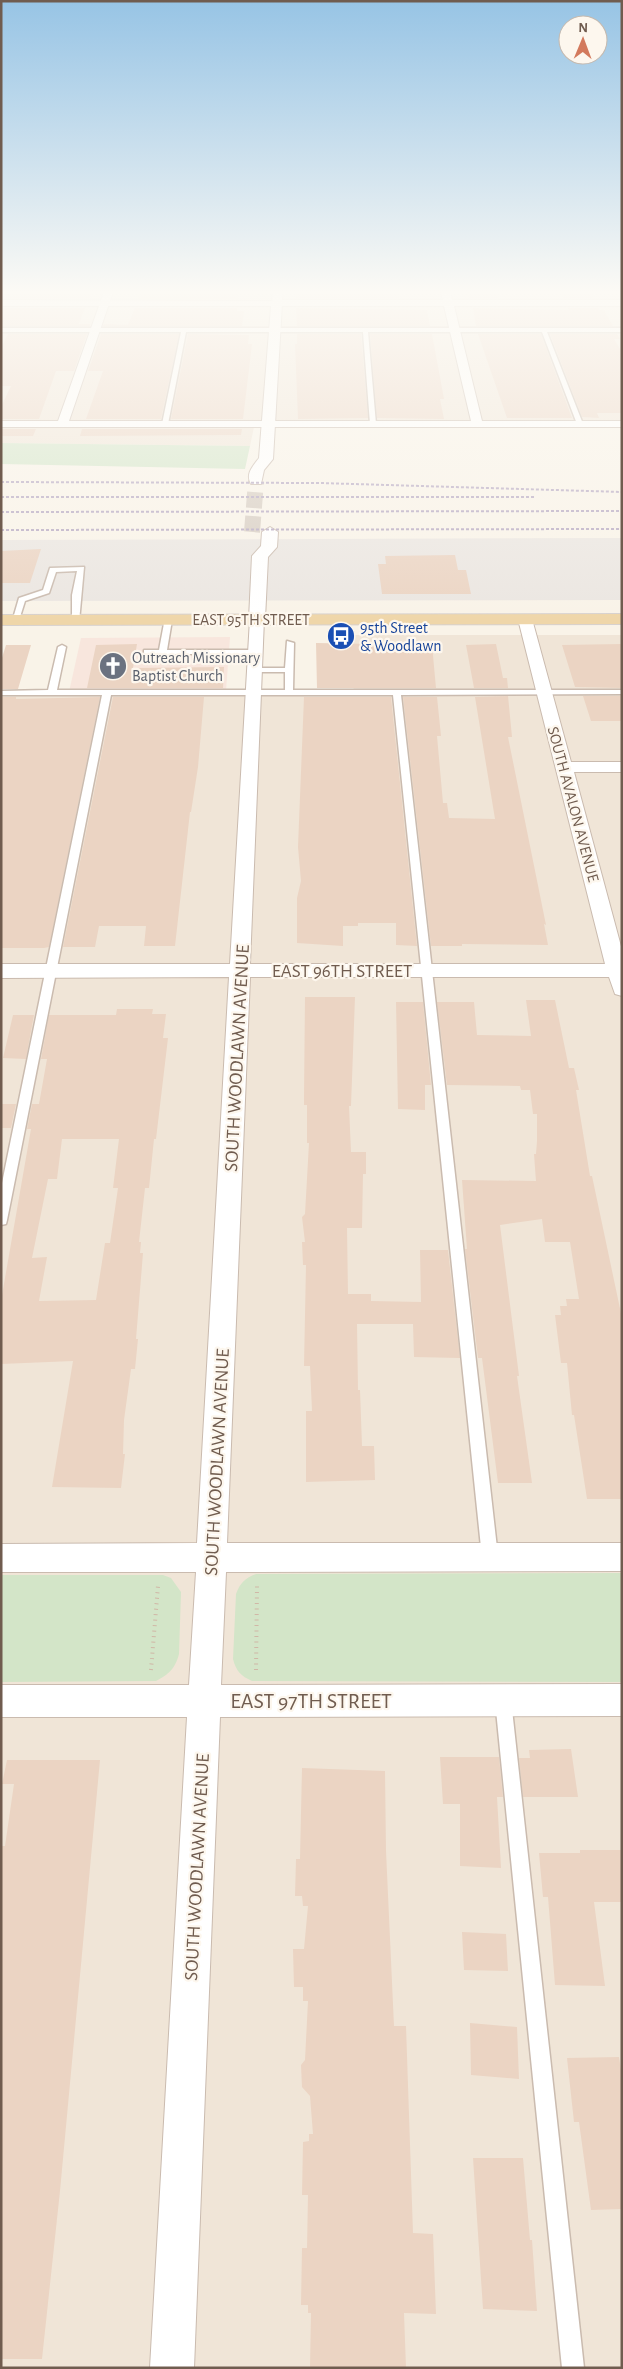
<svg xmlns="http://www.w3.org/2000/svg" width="623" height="2369" font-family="'Alegreya Sans',sans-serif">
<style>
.residential{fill:#f0e5d7}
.commercial{fill:#f8e6dd}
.industrial{fill:#ebe6e1}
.green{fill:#d3e5c8}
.building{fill:#ebd4c3;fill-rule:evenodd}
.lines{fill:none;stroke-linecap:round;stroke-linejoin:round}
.tertiary-tunnel{stroke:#d7cdc2;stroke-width:16;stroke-dasharray:16 8;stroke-linecap:butt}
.service-casing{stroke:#cabbaf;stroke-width:3}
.minor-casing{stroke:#cabbaf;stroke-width:2}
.tertiary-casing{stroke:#cabbaf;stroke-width:2}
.primary-casing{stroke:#d7d1ce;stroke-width:2}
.path{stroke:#d0b7a6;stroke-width:4;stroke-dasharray:1 4.5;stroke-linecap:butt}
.service{fill:#fff;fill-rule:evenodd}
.minor{fill:#fff;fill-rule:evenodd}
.tertiary{fill:#fff;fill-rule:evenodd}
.primary{fill:#efd6a9;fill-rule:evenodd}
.rail{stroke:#b6a8c2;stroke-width:2;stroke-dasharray:3 2;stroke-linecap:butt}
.labels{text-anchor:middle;stroke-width:4.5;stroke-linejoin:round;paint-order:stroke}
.far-street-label{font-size:16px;fill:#705c4f;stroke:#fdf7ee}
.far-transit-label{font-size:16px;fill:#164399;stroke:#fdf7ee;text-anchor:start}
.far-worship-label{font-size:16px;fill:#5b616d;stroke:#fdf7ee;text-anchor:start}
.street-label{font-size:19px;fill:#705c4f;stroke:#fdf7ee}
.near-street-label{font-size:22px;fill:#705c4f;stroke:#fdf7ee}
</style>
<rect width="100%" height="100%" fill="#f9f3e8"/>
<path class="residential" d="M1 289H622V427H254L250 446 1 443Z
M350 635H622V2368H1V695H354Z"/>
<path class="commercial" d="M230 637 226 691 69 692 81 638Z"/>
<path class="industrial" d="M622 538V600L1 601V540Z"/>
<path class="green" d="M1 443 250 446 245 469 1 464Z
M622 1573V1682L252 1681C241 1676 236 1671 233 1659L236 1594C240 1583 245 1578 256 1574Z
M1 1575H163L171 1578 181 1592 179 1654C175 1669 169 1674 156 1681L1 1682Z"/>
<path class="building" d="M1 289H93L89 298H1Z
M166 289H189L239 290 238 299H138L140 292H165Z
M296 289 398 290 399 298H296Z
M467 289H496L499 298H470Z
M559 289H589L593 298H564Z
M1 308H85L79 324H90V326H1Z
M135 308H237V311H244L242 326H103L104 324 128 325Z
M296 308 427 310 430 326H297Z
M473 308 569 310 568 308H598L599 310H604L613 326H476Z
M8 334H87L74 371H56L39 419H1V407L11 386H1V348Z
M101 334H179L161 419H86L103 371H88Z
M188 334 249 335 248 344H252L243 419H171Z
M297 334H361L368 418 298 419 295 344H297Z
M370 334H432L444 399H440L444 419 377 418Z
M478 334H541L572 418H507Z
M550 334H617L620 339H614L622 352V413H597L599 418 582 417Z
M1 429H36L33 436H1Z
M82 429H242L241 435 80 436Z
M41 549 30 583H1V551Z
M455 555 458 570H466L471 594H382L378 564H386L385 556Z
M316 643 432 645 436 688H317Z
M137 644 133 668 224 667 223 688H87L96 645Z
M496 644 503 678H507L508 688H474L466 645Z
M622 644V688L575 687 562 645Z
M6 645H31L18 689H1V661Z
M508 696 512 737H508L546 925 544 924 548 945 462 944V946H431L403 697H437L441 736H437L443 803H447L449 818 495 819 475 697Z
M583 696H622V721H591Z
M1 697H16V699L100 697 49 947 44 948H1Z
M113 697H204L198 767 191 812H190L175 946H144L146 926H99L95 947H63Z
M304 697H391L417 946 396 945V923H358V926H343V946L297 943V898L301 881 298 847Z
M305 997H355L351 1106H349L351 1152H366V1174H363L362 1228H347L348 1294H371V1301L421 1302 420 1250H448L460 1358 414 1357 413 1324H357L358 1390H360L362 1446H374L375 1480 306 1482V1411H312L310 1366H304L306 1265H303L302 1242H305L302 1217 305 1214 309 1143H307V1105H304V1097Z
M526 1000H555L569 1068H574L579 1090H576L590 1176H592L622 1318V1499H587L574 1415H572L567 1363H561L555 1315H561L560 1306H567L566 1299H579L570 1242H545L542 1219 500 1225 519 1376H517L532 1483H498L482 1358H478L465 1249H467L462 1180 536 1181 534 1154H536L537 1141V1114H533L530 1090H521L520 1086 447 1085 437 1002H474L477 1035 531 1036Z
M396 1002H423L431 1085H425V1110L398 1109Z
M117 1009H153L152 1014H166L163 1038H168L156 1139H154L149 1188H145L139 1242H141L140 1253H143L136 1339H138L135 1369H131L124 1420 123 1454H125L121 1488 52 1487 73 1361 1 1364V1301L31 1129H27L32 1104H39L47 1059H41L49 1015H116ZM62 1139H119L113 1188H118L110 1243H105L96 1300 39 1301 47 1257 32 1258 48 1179H57Z
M13 1015H34L26 1059 3 1058Z
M1 1104H16L11 1128H1Z
M571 1749 578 1797H523L519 1758H530L529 1750Z
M440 1757H499L503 1797H497L501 1868 460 1866V1804H443Z
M7 1760H100L60 2191 42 2359H1V1846H5L14 1784H2Z
M302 1768 385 1771 386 1851 394 2026H406L413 2233 433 2234 436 2314 404 2313 406 2368H310L311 2313H308V2305H301L302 2248H307L308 2195H302L303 2142 309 2141V2134H313L310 2096 302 2087 301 2065 305 2060 308 2001H303V1987H294L293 1949H304L308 1906H303L302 1896H295L296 1859H300Z
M580 1850H622V1902H594L605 1986 555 1985 548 1897H543L539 1853H580Z
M462 1932 506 1934 508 1971 464 1970Z
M470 2023 517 2027 519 2079 471 2075Z
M619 2057 622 2077V2209L591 2210 579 2122H574L567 2058Z
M473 2158H523L530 2240H532L537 2311 483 2309Z"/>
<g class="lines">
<path class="tertiary-tunnel" d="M252 532 256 481"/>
<defs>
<path id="service" d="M1 328H622V332H547L583 424 580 426 577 424 542 332H368L376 424 373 426 370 424 363 332H186L168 424 165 426 162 424 181 332H1Z
M84 567 79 622 72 620V595L77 571 56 572 49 593 25 601 19 620 12 622 19 598 43 590 50 568Z
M165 618 172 620 167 650H255L259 652 255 654H144V650H159Z
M287 641 294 643 293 690H622V694L401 695 498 1557 496 1562 490 1564 484 1562 482 1557 393 695H111L7 1220 6 1224 1 1225V1188L102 695H1V691L48 690 58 647 62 645 66 647 57 690H285V672H255L251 670 255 668H285Z
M503 1692 509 1694 511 1700 584 2368H562L495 1700 497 1694Z"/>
<path id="minor" d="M105 289H114L69 421H471L444 306H277L272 303 273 289H283L282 300H443L440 289H450L452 300H622V306H454L482 421H622V427H1V421H58Z
M257 615 264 619 250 964H605L518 619 525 615 532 619 571 762H622V772H574L622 950V996L615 994 609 977H250L227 1543H622V1571L226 1572 221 1685 622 1684V1716L220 1717 194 2368H150L187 1717H1V1685H189L196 1572H1V1544L197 1543 229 977 1 978V964H230L250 619Z"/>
<path id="tertiary" d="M1 300 281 301 282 303 273 459 264 470 261 484H251C245 474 253 466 259 458L271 306H1Z
M270 527 278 532 277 547 268 557 265 619 263 623H251L249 619 252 556 261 546 262 532Z"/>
<path id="primary" d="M622 614V624L1 625V615Z"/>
</defs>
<use href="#service" class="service-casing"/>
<use href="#minor" class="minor-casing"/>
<use href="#tertiary" class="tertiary-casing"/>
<use href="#primary" class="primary-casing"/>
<path class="path" d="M151 1670 158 1586
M256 1670 257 1586"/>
<use href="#service" class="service"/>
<use href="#minor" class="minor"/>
<use href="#tertiary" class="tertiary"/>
<use href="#primary" class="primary"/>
<path class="rail" d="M1 482 320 483 622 492
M1 497H536
M1 512 622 511
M1 530 622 529"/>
</g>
<linearGradient id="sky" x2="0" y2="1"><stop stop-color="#97c4e5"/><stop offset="0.47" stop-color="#fcfaf5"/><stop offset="1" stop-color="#fcfaf5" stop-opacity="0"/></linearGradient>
<rect width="623" height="621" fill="url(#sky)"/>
<defs>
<symbol id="bus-disc" viewBox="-11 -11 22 22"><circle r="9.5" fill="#1a4fb4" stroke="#fdf7ee"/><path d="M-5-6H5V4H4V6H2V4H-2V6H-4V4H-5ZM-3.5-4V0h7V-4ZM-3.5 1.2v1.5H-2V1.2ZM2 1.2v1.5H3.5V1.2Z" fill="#fff"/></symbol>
<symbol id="church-disc" viewBox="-11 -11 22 22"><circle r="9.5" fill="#6b7280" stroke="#fdf7ee"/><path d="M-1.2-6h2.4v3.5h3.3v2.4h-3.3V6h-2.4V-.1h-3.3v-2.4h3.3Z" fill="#fff"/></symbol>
</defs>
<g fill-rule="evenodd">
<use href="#bus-disc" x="325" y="620" width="32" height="32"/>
<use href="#church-disc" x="97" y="650" width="32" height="32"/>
</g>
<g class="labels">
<g class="far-street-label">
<text x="251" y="625">EAST 95TH STREET</text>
<text transform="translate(574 804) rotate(75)" y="6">SOUTH AVALON AVENUE</text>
</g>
<g class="far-transit-label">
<text x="360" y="633">95th Street<tspan x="360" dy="18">&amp; Woodlawn</tspan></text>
</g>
<g class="far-worship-label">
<text x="132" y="663">Outreach Missionary<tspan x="132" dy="18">Baptist Church</tspan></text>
</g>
<g class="street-label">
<text x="342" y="977">EAST 96TH STREET</text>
<text transform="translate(236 1058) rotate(-87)" y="7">SOUTH WOODLAWN AVENUE</text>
<text transform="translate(216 1462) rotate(-87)" y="7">SOUTH WOODLAWN AVENUE</text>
<text transform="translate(196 1867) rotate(-87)" y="7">SOUTH WOODLAWN AVENUE</text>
</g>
<g class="near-street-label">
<text x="311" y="1708">EAST 97TH STREET</text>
</g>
</g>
<rect width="623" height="2369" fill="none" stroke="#705c4f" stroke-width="5"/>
<g transform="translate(583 40) rotate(1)"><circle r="24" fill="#fdf7ee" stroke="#c5b9ae"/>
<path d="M0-4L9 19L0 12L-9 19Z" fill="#d37a5d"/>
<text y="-8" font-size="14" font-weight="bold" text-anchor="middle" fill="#705c4f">N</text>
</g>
</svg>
